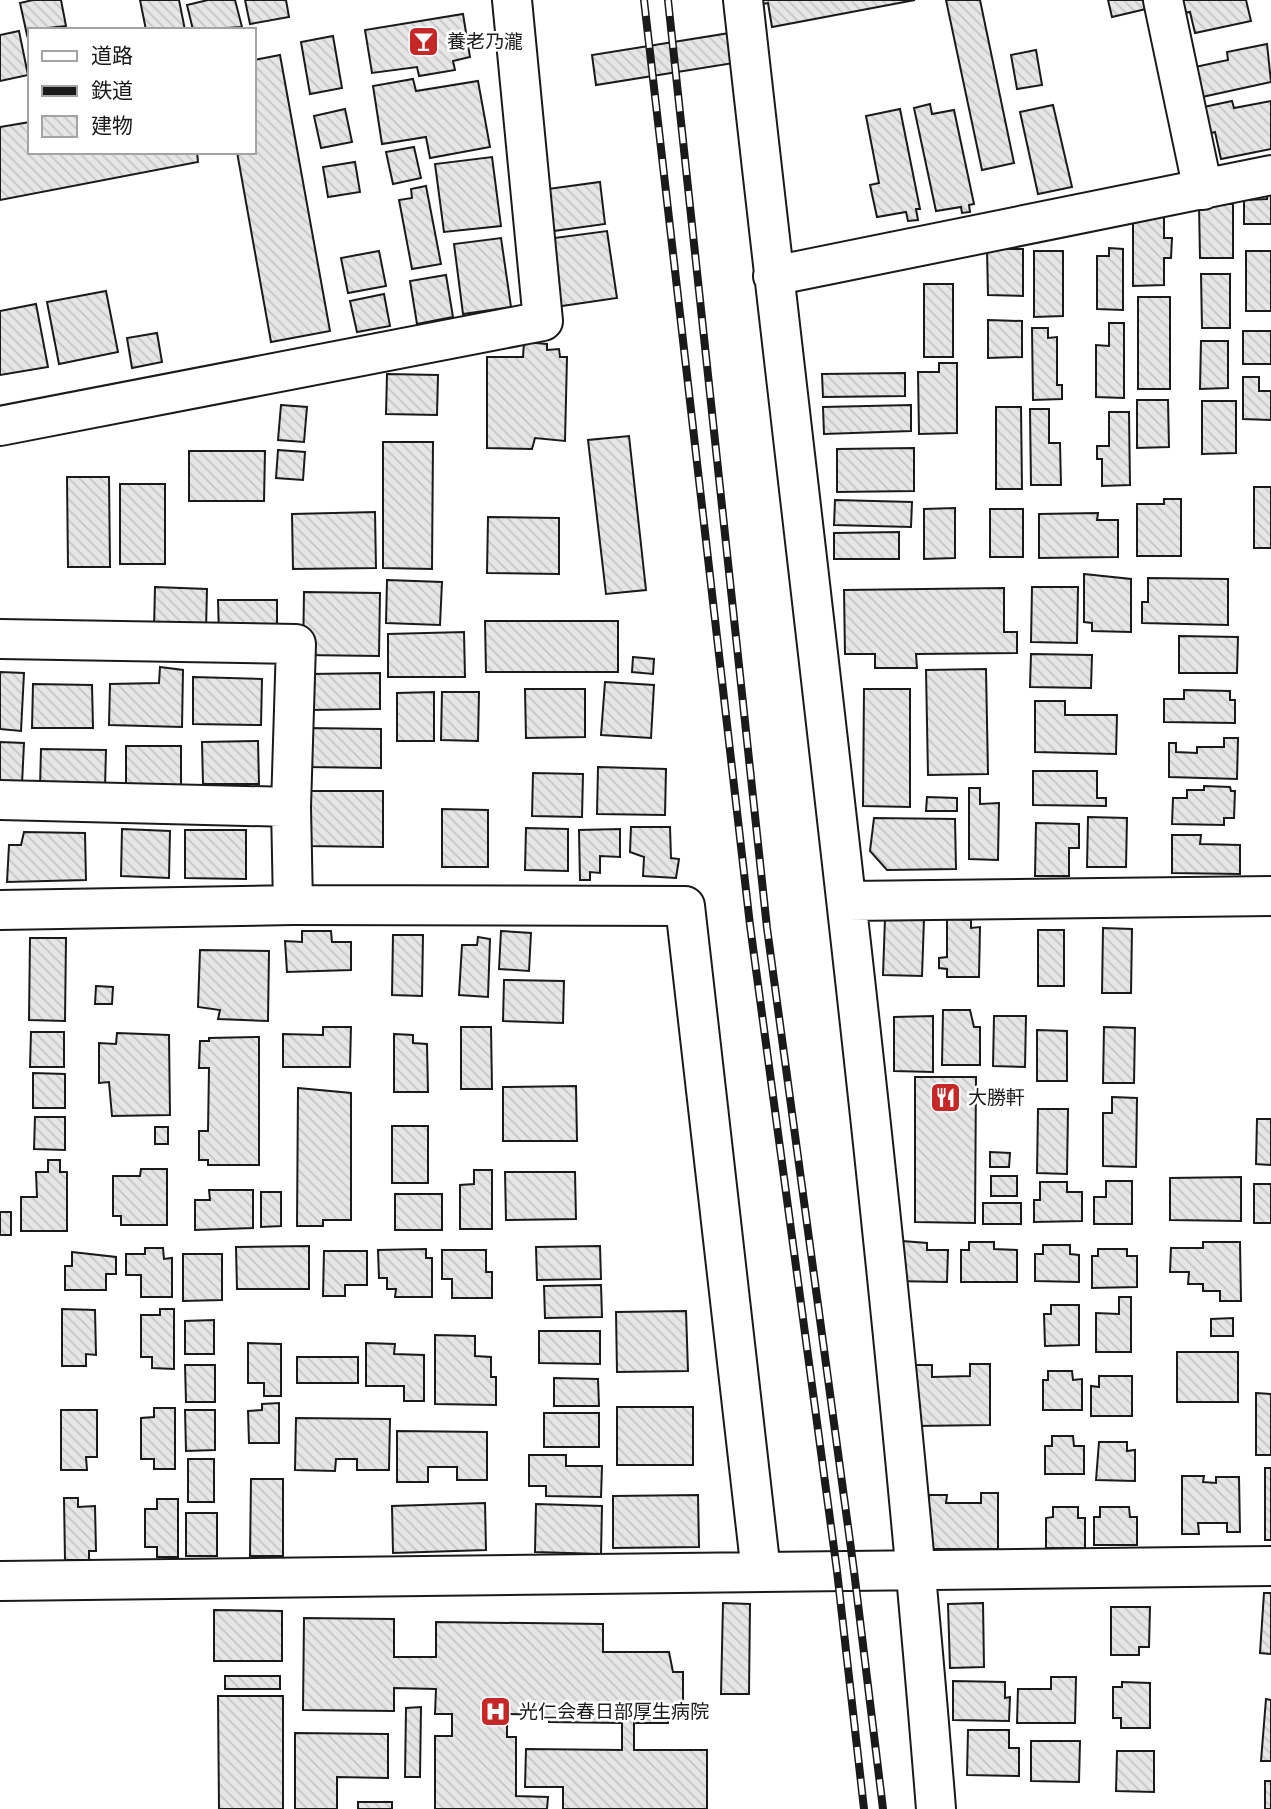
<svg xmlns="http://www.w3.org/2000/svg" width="1271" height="1809" font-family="Signika,'Noto Sans JP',sans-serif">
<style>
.building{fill:url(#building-back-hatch);stroke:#1a1a1a;stroke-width:2}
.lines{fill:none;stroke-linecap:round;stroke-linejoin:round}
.minor-casing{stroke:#1a1a1a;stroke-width:42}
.minor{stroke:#fff;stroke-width:38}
.rail-casing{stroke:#1a1a1a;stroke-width:8}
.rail{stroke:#fff;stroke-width:5;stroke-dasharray:16;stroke-linecap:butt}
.labels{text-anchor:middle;stroke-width:5;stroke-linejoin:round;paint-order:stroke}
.poi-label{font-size:19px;fill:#1a1a1a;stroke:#fff;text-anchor:start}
</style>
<defs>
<pattern id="building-back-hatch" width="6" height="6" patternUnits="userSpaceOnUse" patternTransform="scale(1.75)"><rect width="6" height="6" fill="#e6e6e6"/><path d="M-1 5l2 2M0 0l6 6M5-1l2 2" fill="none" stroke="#c5c5c5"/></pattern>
</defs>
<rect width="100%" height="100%" fill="#fff"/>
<path class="building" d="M33 0H61L66 26 30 30 27 35 20 3Z
M140 0H179L185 30H146Z
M208 0H235L242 27 193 30 187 5Z
M245 0H286L289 17 250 24Z
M757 0H915L772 27 768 3 758 5Z
M946 0H980L1014 163 982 170Z
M1108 0H1144L1146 9 1112 17Z
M1181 0H1246L1251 21 1195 33 1190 12 1184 13Z
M463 14 470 57 453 61 455 70 419 76 417 67 372 73 365 30Z
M19 31 28 75 0 81V35Z
M736 32 740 62 596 85 592 55Z
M333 36 342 88 310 94 301 42Z
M1267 44 1271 82 1202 97 1195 67 1228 60 1227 52Z
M1036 50 1042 85 1017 89 1011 55Z
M280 55 330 331 271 342 237 152H254V60Z
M413 79 416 91 478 81 490 147 430 158 426 137 382 144 373 86Z
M1232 101 1234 108 1271 101V149L1221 159 1215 132 1205 135 1199 108Z
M930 104 932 114 954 110 974 204 969 205 970 212 962 213 961 207 936 211 914 108Z
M1053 105 1072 187 1038 194 1020 112Z
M345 109 352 142 321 148 314 116Z
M900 109 920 209H916L918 220 908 221 906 212 877 217 870 185 879 183 866 116Z
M30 122V152H197L198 162 0 200V127Z
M414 147 421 178 393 184 386 152Z
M492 157 501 226 444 232 435 164Z
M355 162 360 192 328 197 323 167Z
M600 182 605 224 539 233 533 191Z
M426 186 441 264 412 269 399 200 412 198 411 189Z
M1267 191H1271V224H1244V200L1267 199Z
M1199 204H1233V258H1200Z
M1133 216H1164V238H1172L1171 258H1164V285L1133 286Z
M607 231 617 298 548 308 539 240Z
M501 238 511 307 463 314 454 244Z
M1109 248 1123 249V310L1097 309V256H1109Z
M987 249H1023V296L988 295Z
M379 251 386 286 348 293 341 258Z
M1034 251H1063V316L1034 317Z
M1246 251H1271V311H1246Z
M1201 274H1230V328H1202Z
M446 275 453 317 417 324 410 281Z
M924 284H953V357H924Z
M106 291 118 352 59 364 47 302Z
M384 294 390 326 357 332 350 301Z
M1138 297H1170V389H1138Z
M36 304 48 367 0 375V311Z
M988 320 1022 321V357L988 358Z
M1109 323H1124V398L1096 397V345L1109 346Z
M1032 328H1048V338L1057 337V385H1062V399L1033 400Z
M1243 331H1271V364H1243Z
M157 333 162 362 132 368 127 338Z
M1201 341H1228V388L1200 389Z
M524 342 547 344V350L559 349 560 357H567L565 441 535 438 532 449 487 448V357H523Z
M939 363H957V433L919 434 918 372H939Z
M905 373V396L823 397 822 374Z
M387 374 438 375 437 415 386 414Z
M1243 377H1259V391H1271V420L1243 419Z
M1137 400H1168L1169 447 1137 448Z
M1202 401H1236V453L1202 454Z
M281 405 307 407 304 442 278 440Z
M911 405V431L824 434 823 407Z
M996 407H1021L1022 489H996Z
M1030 409H1049V443H1060L1061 485H1031Z
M1109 412H1129L1130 485 1102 486V459H1097V446H1109Z
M629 436 646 590 606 594 588 440Z
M383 442H433L432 569 383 568Z
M914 448V491L837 492V449Z
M278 450 305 452 303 480 276 478Z
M189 451H265L264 501H189Z
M67 477H109L110 567H68Z
M120 484H165V564H120Z
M1254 487H1271V548H1254Z
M1164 499H1181V556H1137V504H1164Z
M835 500 912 502 911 527 834 525Z
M955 508V558L924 559V509Z
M990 509H1023V557H990Z
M375 512 376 568 293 569 292 514Z
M1098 513 1097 520H1118V557L1039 558V514Z
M488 517 559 518V574L487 573Z
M899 532V559H834V533Z
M1084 574 1131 579V632L1092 631V623L1084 622Z
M1148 578 1228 579V625L1142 623V602H1148Z
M387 580 442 582 440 625 386 623Z
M155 587 207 589 206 630 154 629Z
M1032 587H1078L1077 643 1031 642Z
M1004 588V632H1017V653L916 654 917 668H875V654H845L844 590Z
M304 592 380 593 379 656 303 655Z
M218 600H277V633L219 634Z
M485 621H618V672H486Z
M464 632 465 677H388V634Z
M1179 636 1238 637 1237 673H1179Z
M1031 654 1092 655 1091 688 1030 687Z
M633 657 654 659 653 674 632 672Z
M160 667 183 670 182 727 109 725 110 684 159 683Z
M986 669 988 774 928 775 926 670Z
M0 672 24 673 21 731 0 729Z
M380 673V709L309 710V674Z
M193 677 262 679 261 725 193 724Z
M605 682 654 685 651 738 601 735Z
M33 684 92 685 93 728H32Z
M525 689H585V737L526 738Z
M864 689H910V807L863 806Z
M1184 690 1230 691V700H1235V723L1164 722V699H1184Z
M434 692V741H397V693Z
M442 692H479L478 741 441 740Z
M1035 701H1065V715H1117L1116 754 1035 752Z
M306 728 381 729V768L305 767Z
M1224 738H1238L1237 779 1169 777V743H1176V752L1197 753V747H1224Z
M258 741 259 784H203L202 742Z
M0 742 24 743 22 784 0 783Z
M126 746H181V788H126Z
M41 749 106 750 105 788H40Z
M598 767 666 769 665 815 597 814Z
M1033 771H1097V798H1106V806L1033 805Z
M533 773 583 774 582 817 532 816Z
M1204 786 1230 787 1231 791H1235L1234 818H1224V825L1172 824 1173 798H1187V790H1204Z
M969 788H980V804L999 803 998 860 969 859Z
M304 791H383V847L304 846Z
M927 797 957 798V811H926Z
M442 809 488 810V867H442Z
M1088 817 1127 818 1126 867H1087Z
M874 818 955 819 956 869 887 870 870 851Z
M1036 823 1079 824V848H1069V876H1035Z
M631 827H670L671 858 679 859 676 878 643 876 644 857 630 852Z
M526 828 568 829V871L525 870Z
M122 829 170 831 169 878 121 876Z
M620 829V857L600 856V873L590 872V880H580L579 830Z
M185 830H246V879L185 878Z
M24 832 85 833 86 880 7 882 9 845H21Z
M1172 835H1201L1200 844 1240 845V874L1172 873Z
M885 918 924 919 922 976 883 975Z
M947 919 971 920V928L980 927 979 977H947V969L939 968V958L947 957Z
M1103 928 1132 929 1131 993H1102Z
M1038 930H1064V986H1038Z
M302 931H331L332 942H351V970L287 972 285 941 302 942Z
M501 931 531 933 529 971 499 969Z
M393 935H423L422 996 392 995Z
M478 937 490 939 488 997 459 995 462 945H477Z
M30 938H66L65 1021 29 1020Z
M200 950 269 951 268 1021 218 1019 220 1010 198 1007Z
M504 980 564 981 563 1023 503 1021Z
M96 986 113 987 112 1004H95Z
M943 1010H970L974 1027H980V1065H942Z
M933 1016V1072L894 1071V1017Z
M994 1016H1026L1025 1067 993 1066Z
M323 1027H351L350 1067H283V1034L323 1035Z
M461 1027H491L492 1089H461Z
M1104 1027 1135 1028 1134 1083H1103Z
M1037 1030 1067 1031V1081H1037Z
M31 1032H64V1067H30Z
M117 1033 169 1035 170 1115 112 1116 109 1082 99 1083V1043L116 1044Z
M394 1034 413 1035V1043L427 1044 428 1092H394Z
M259 1037V1165H208V1160H199V1131H208L209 1068H199L200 1041H209V1038Z
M33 1073 65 1074V1108H33Z
M915 1077H976L975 1223 915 1222Z
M576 1086 577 1141H503V1087Z
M298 1088 351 1093V1220H323V1226H297Z
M1112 1097 1137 1098 1136 1167 1103 1166V1113H1112Z
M1038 1109H1068L1067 1174 1037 1173Z
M35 1117H65V1150L34 1149Z
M1257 1119H1271V1165L1256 1164Z
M392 1126H428V1183H392Z
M155 1127H168V1144H155Z
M990 1152 1010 1153 1009 1167H990Z
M48 1160H60V1172H67V1231H21V1197H37L36 1172H48Z
M141 1169H167V1225H121V1216H113V1176H140Z
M474 1170H492V1229H460V1185L474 1184Z
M505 1172H575L576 1219 506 1220Z
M991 1176H1017V1196H991Z
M1241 1177V1221L1170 1220V1178Z
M1106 1181H1132V1224H1094V1197H1106Z
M1040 1182H1067V1192H1082V1221L1034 1222V1200H1040Z
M1254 1184H1271V1223H1254Z
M209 1190H253V1228L195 1230V1200H210Z
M261 1192H281V1226L261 1227Z
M395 1194H442V1230H395Z
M983 1203H1021V1224H983Z
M0 1212H11V1235H0Z
M902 1241 927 1243V1250H948L947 1282 893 1281Z
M969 1242H994V1249L1017 1250V1282H961V1250H969Z
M1203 1242H1240L1241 1301H1220V1291H1203V1284H1188L1189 1272H1170L1171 1248H1203Z
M1043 1245H1070V1254L1079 1255V1282L1035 1281V1254H1043Z
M309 1246V1289H237L236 1247Z
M600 1246 601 1279 537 1280 536 1247Z
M145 1248H163L164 1259 172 1258V1297H141V1275H126V1254H145Z
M426 1249V1258H432V1297H395L396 1289H387V1278H379L378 1250Z
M1098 1249H1127V1256H1137V1287L1092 1288V1256H1098Z
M442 1250H486V1272H492V1298H452V1279H442Z
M324 1251H367V1285H345V1296H323Z
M72 1252 116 1257V1274H106V1290H65V1266H72Z
M183 1254H222V1300L183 1301Z
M601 1285 602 1317 545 1318 544 1286Z
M1119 1297H1131V1352H1096V1313L1119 1314Z
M1051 1305H1079V1345L1045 1346 1044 1314H1051Z
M62 1309 95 1310 96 1355 86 1354V1366H62Z
M160 1309H174V1369L152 1368V1357H141V1315H160Z
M686 1311 688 1371 617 1372 616 1312Z
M1233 1318V1336H1211V1319Z
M214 1320V1354H185V1321Z
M539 1331H600V1364L539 1363Z
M435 1335 475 1336V1356L491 1357V1377H496V1405L435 1404Z
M248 1343 281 1344V1396H264V1383H248Z
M366 1343 395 1344 394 1354 424 1355V1401H404V1386H366Z
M1177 1352H1238V1402H1177Z
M297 1357H358V1383H297Z
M970 1364H990V1425L915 1426 914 1365H932V1377L970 1376Z
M185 1365H215V1402H186Z
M1048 1371H1072L1073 1380 1082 1379V1410H1043V1380H1048Z
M1099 1376H1132V1416H1091V1386L1099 1387Z
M554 1378 598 1379 599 1406H554Z
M1256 1393 1271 1394V1455H1256Z
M279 1403V1443H249L248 1411 262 1410V1404Z
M617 1407H693V1465H617Z
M154 1408H175V1469H154V1459H141V1418L154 1417Z
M61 1410H97V1457H86L87 1470H61Z
M185 1410H215V1450L186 1451Z
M544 1413H599V1447H544Z
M296 1418 390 1419 389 1470H357V1459H336L335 1471 295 1470Z
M397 1431 487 1432V1480H457V1467H428V1482H397Z
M1052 1436H1073L1074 1446H1084V1474H1045V1446H1052Z
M1099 1442H1127V1451L1135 1450V1481L1096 1480Z
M529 1455H566V1466H602L601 1497 546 1496V1486H529Z
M188 1459H214V1502H188Z
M1265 1468H1271V1540H1265Z
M1182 1476H1204L1203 1482 1216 1483V1477H1239L1240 1532H1227V1523H1198L1199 1534H1182Z
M251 1479H283V1556H250Z
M981 1493H998V1549H929V1495H947L946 1503H981Z
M698 1495 699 1547 613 1548V1496Z
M64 1498H78V1507L95 1506 96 1551H89V1560H65Z
M157 1499H178V1557H157V1547H145V1509H157Z
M485 1503 486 1550 393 1553 392 1506Z
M536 1504 602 1506 601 1554 535 1552Z
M1053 1507H1078V1518H1085V1548H1046V1518L1053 1517Z
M1100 1507H1129L1130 1517H1137V1545H1094V1517H1100Z
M186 1513H217V1556H186Z
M1264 1593H1271V1654L1260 1653Z
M723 1603 750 1604 749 1694H721Z
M983 1603 984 1667 950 1668 948 1604Z
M1111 1607H1150L1149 1647H1139V1655H1111Z
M214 1610 282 1611V1661H214Z
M304 1618 394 1619V1657H436V1622L603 1624V1652H669L673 1672H683V1703H674L673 1715H669L668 1723H634V1750H707V1809H563V1787H525L526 1749 622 1750V1723L549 1722V1715L507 1714V1737H516V1796L548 1797 547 1809H435V1736H452V1714H435L436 1689 394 1688V1711L303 1710Z
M225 1676H280V1689H225Z
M1051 1677H1076L1075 1723H1017L1018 1689H1051Z
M953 1681 1005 1682V1698L1010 1697 1009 1721 953 1720Z
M1122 1682 1150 1683V1728H1121V1718H1113V1687H1122Z
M218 1696H283V1809H219Z
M1266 1699 1271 1700V1761H1261Z
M421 1707 420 1777H405L406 1708Z
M968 1730H1009V1748H1019V1776L967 1775Z
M295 1733 388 1734V1778L337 1777V1809H295Z
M1031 1741H1080L1079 1782 1031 1781Z
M1117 1751H1154V1792L1116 1791Z
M1265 1781H1271V1809H1265Z
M358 1802H392V1809H358Z"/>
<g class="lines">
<defs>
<path id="minor" d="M743 0C810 603 888 1204 936 1809
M1163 0 1203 190
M773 276 1271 175
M0 426 543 321 512 0
M0 639 296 644 291 807 293 905
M0 800 291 807
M849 901 1271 896
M0 910 293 905 685 906 761 1572
M0 1581 1271 1566"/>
</defs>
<use href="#minor" class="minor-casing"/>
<use href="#minor" class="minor"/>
<defs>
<path id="rail" d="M644 0 750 925 837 1571 864 1809
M668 0 767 928 854 1571 883 1809"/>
</defs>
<use href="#rail" class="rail-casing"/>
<use href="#rail" class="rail"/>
</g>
<defs>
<symbol id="bar-square" viewBox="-11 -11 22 22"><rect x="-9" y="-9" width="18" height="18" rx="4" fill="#c62828" stroke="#fff"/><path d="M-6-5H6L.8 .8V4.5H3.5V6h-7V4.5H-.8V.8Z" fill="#fff"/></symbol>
<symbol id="restaurant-square" viewBox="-11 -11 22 22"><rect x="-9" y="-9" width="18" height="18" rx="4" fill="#c62828" stroke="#fff"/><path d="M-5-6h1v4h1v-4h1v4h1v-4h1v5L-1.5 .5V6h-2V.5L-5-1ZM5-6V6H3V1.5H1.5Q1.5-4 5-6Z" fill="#fff"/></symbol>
<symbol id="hospital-square" viewBox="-11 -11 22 22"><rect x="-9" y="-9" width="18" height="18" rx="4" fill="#c62828" stroke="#fff"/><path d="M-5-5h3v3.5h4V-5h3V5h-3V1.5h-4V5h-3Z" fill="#fff"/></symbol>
</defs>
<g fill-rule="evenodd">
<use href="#bar-square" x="406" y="24" width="35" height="35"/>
<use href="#restaurant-square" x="928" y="1080" width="35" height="35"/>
<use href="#hospital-square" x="478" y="1694" width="35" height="35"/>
</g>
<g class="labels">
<g class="poi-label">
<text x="447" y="48">養老乃瀧</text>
<text x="968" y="1104">大勝軒</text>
<text x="519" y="1718">光仁会春日部厚生病院</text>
</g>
</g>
<rect x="28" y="28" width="228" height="126" fill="#ffffff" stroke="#a3a3a3" stroke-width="2"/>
<rect x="42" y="51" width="35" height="10" fill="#ffffff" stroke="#a3a3a3" stroke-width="2"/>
<text x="91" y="63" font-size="21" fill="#1a1a1a">道路</text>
<rect x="42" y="86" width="35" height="10" fill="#1a1a1a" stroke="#a3a3a3" stroke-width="2"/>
<text x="91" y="98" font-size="21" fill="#1a1a1a">鉄道</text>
<rect x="42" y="116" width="35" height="21" fill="url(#building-back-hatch)" stroke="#a3a3a3" stroke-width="2"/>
<text x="91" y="133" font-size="21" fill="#1a1a1a">建物</text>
</svg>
